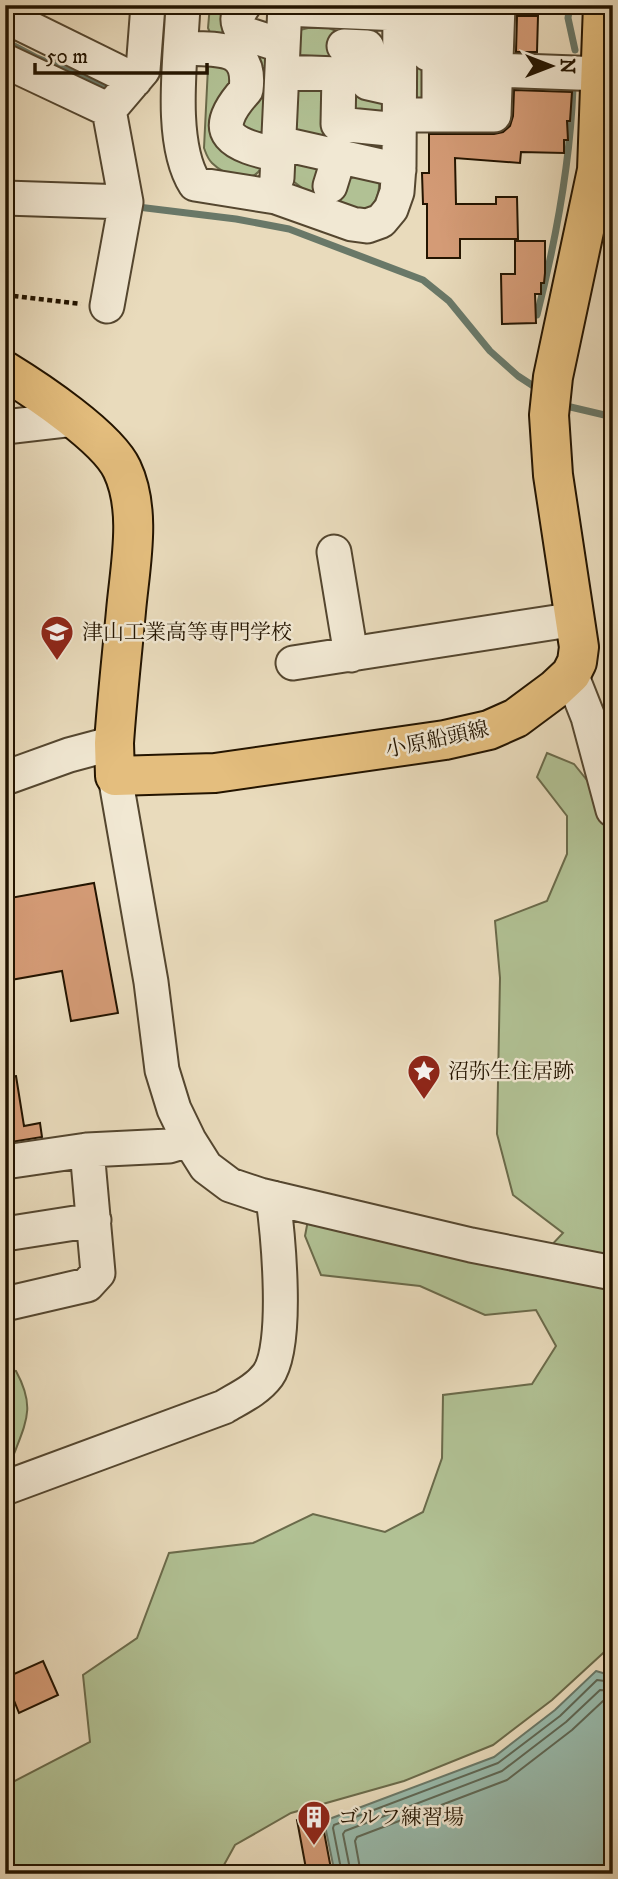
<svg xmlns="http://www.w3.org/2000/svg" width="618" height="1879" font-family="'IM FELL DW Pica','Noto Serif JP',serif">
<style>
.green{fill:#b1c194;stroke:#6a6a4a;stroke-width:2}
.water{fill:#98bbad;stroke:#697868;stroke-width:2}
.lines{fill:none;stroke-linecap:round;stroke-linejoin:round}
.shore{stroke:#5e6856;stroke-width:2}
.stream{stroke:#697868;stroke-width:7}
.building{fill:#d49b76;stroke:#231400;stroke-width:2}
.minor-casing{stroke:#54462f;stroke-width:37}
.major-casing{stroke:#231400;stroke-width:42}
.path{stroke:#231400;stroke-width:4.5;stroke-dasharray:5 3.5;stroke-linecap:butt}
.minor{stroke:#f1e8d3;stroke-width:33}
.major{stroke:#e4be7e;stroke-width:38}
.labels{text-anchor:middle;stroke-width:5;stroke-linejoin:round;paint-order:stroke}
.poi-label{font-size:21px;fill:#231400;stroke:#f1e8d3;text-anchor:start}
.street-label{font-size:21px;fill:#231400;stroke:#f1e8d3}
</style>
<rect width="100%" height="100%" fill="#e9dbbc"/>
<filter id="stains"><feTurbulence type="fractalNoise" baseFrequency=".00286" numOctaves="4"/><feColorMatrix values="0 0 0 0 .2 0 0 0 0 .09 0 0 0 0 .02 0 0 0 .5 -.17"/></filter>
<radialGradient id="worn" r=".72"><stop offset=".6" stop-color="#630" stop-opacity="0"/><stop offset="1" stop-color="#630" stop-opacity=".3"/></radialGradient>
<path class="green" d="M210 5H235L266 54 263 131 258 139 235 130 251 94 211 35 208 28Z
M419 5 431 104 414 102Z
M308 28H329L336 31 350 59 383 94 382 114 350 116 299 60 298 36 300 30Z
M212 62 237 66 224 101 261 168C252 186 223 174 212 163 207 158 206 153 204 148L208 67Z
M324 82 378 139 379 147 376 152 295 135V88Z
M296 159 379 181C380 196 375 203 365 213L306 191 293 181V164Z
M547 753 574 764 594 789 613 838V1644L552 1700 493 1745 404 1781 291 1813 235 1845 219 1874H5V1786L90 1742 83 1675 137 1638 169 1553 253 1543 313 1514 385 1532 423 1512 442 1458 443 1395 532 1384 556 1346 536 1310 485 1315 420 1286 321 1275 305 1236 312 1199 548 1249 563 1233 513 1195 497 1134 500 978 495 921 547 901 567 854V816L537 777Z
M5 1370 16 1371C35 1406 27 1420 14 1454L5 1459Z"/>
<path class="water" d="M596 1671 613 1676V1874H335L324 1821 494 1757 555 1710Z"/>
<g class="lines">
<path class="shore" d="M342 1874 333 1828 334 1825 498 1763 560 1716 597 1680 613 1682
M351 1874 343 1834 345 1831 502 1771 566 1722 600 1690 613 1691
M361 1874 355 1841 357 1837 507 1780 572 1730 603 1701H613"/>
<path class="stream" d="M570 5 568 18 575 50
M5 41 37 58 110 89 113 93
M137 202 138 207 236 219 289 229 423 280 449 301 490 351 518 376 541 391
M537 315C556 240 570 166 573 88
M562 405 613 417"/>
</g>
<path class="building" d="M517 16H538L537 52H516Z
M514 90 572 92 570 121H567L568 140H564V153L521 152 520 163 455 158 456 204H496V197H517L518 239H460V258H427V204H423L422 173H429V134H494L503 132 510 126 513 116Z
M515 241H545V273L544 283H541V294H535L536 323 502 324 501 274H515Z
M94 883 118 1013 71 1021 62 971 5 981V913L12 912 10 898Z
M16 1076 24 1126 40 1123 42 1137 5 1143V1077Z
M43 1661 58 1695 19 1713 5 1678Z
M321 1816 332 1874H307L297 1820Z"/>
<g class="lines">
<defs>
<path id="minor" d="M183 5C181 56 168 141 195 184L276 197 352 224 367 226 381 221 391 209 397 192 399 166 400 5
M244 5C236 16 236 22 243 33L283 46
M427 5C425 11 425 16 429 21 436 30 447 24 454 33 462 45 454 56 442 59L428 54 425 44 427 34 438 27
M284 9 400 14
M5 16 135 80
M344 46 367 47 368 83 399 90
M182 48C215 50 252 43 246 90 205 135 234 145 278 155
M5 61 109 110
M495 70 602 74
M282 72 339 74 338 124 399 130
M399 115H494L498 5
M439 115V59
M469 115 471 5
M279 143 399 170
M277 178 285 5
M330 186 339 157
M5 198 126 202 109 110 143 70 148 5
M107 306 126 202
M5 427 74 419
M334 552 351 655
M293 663 576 619
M571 674 588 717 613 810
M115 776 151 982 162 1070 174 1109 189 1140 206 1167 230 1185 260 1195 471 1245 613 1273
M5 778 69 755 114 743
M5 1162 87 1150 169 1146 189 1140
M5 1234 94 1220
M5 1304 87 1285 98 1273 87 1150
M5 1488 224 1407C239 1398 257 1390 268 1375 289 1346 278 1235 273 1198"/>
<path id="major" d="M5 371C36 390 107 437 122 469 142 511 130 566 126 611 122 655 117 699 114 743L115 776 215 773 445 740 489 730 516 718 555 689 571 674 577 662 579 647 553 475 549 415 553 377 597 170 603 5"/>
</defs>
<use href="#minor" class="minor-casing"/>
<use href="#major" class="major-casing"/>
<path class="path" d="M5 295 81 304"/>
<use href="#minor" class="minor"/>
<use href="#major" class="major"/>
</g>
<defs>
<symbol id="university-pin" viewBox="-11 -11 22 30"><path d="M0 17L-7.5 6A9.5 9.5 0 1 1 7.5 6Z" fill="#8f2418" stroke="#f1e8d3"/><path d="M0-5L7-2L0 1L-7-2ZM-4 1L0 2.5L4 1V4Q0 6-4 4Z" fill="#fff"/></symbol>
<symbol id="sight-pin" viewBox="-11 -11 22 30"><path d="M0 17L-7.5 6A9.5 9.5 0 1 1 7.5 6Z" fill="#8f2418" stroke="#f1e8d3"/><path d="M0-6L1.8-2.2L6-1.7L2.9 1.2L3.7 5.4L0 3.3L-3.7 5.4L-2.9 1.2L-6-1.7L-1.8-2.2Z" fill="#fff"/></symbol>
<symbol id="building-pin" viewBox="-11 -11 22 30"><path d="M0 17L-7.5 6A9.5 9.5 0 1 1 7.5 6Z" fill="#8f2418" stroke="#f1e8d3"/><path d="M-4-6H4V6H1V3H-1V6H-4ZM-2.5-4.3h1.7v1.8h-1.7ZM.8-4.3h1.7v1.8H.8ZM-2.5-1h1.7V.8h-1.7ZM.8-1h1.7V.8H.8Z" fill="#fff"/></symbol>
</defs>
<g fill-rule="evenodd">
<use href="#university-pin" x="38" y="613" width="38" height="52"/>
<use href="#sight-pin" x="405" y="1052" width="38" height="52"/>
<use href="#building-pin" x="295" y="1798" width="38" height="52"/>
</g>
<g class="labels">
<g class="poi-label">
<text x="82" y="639">津山工業高等専門学校</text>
<text x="448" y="1078">沼弥生住居跡</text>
<text x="338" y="1824">ゴルフ練習場</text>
</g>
<g class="street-label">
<text transform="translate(437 739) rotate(-12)" y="7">小原船頭線</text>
</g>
</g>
<rect width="618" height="1879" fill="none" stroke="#e9dbbc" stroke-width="28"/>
<rect x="7" y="7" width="604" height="1865" fill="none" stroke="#231400" stroke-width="3.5"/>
<rect x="14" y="14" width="590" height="1851" fill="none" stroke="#231400" stroke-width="2"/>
<g transform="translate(551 66) rotate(90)" stroke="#f1e8d3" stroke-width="5" paint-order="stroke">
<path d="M0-5L12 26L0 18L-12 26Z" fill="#231400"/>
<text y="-10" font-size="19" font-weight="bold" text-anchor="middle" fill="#231400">N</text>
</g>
<path d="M35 63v10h172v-10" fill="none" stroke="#231400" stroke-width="3.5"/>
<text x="46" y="63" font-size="21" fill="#231400" stroke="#f1e8d3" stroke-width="5" paint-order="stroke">50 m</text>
<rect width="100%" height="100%" filter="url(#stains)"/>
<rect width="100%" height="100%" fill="url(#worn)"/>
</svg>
